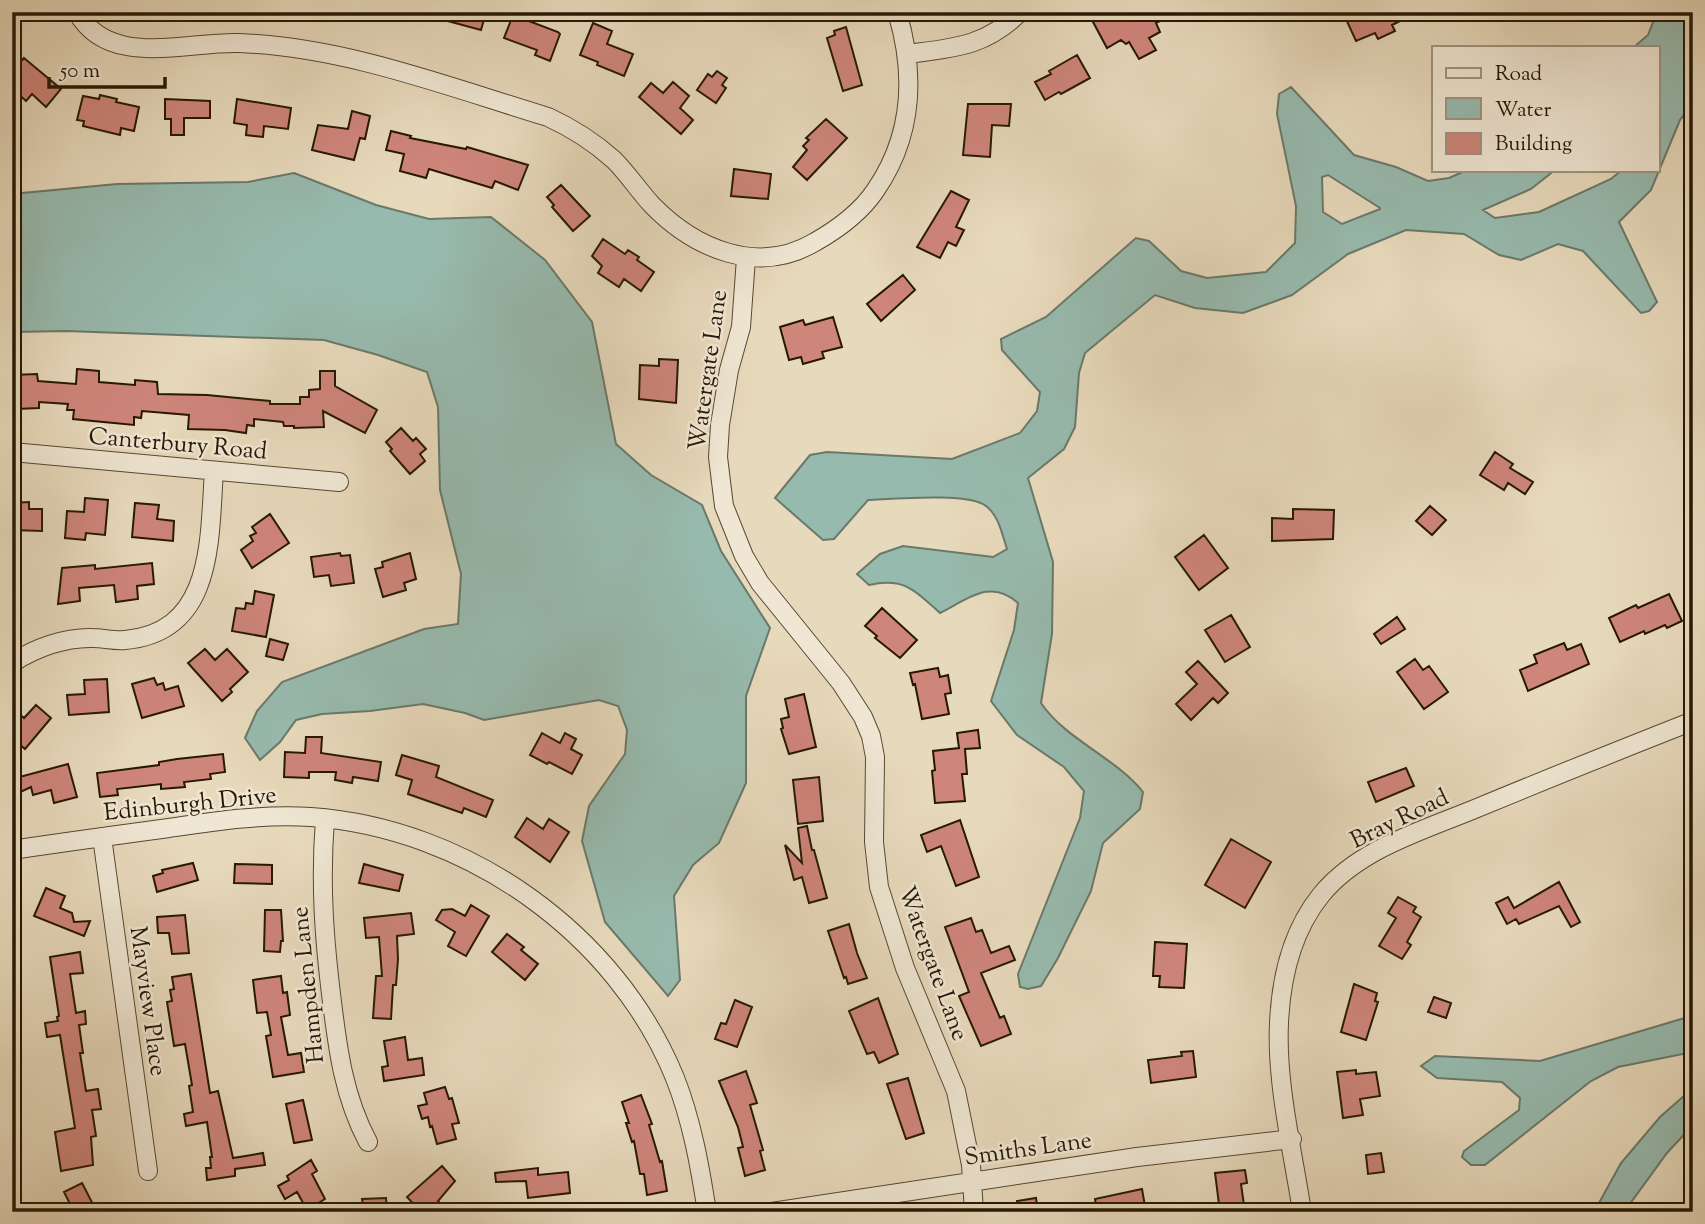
<svg xmlns="http://www.w3.org/2000/svg" width="1705" height="1224" font-family="'Sorts Mill Goudy',serif">
<style>
.water{fill:#97baae;stroke:#6a796a;stroke-width:2;fill-rule:evenodd}
.building{fill:#ce857a;stroke:#271804;stroke-width:2}
.lines{fill:none;stroke-linecap:round;stroke-linejoin:round}
.minor-casing{stroke:#574832;stroke-width:20}
.minor{stroke:#efe6d3;stroke-width:18}
.labels{text-anchor:middle;stroke-width:5;stroke-linejoin:round;paint-order:stroke}
.street-label{font-size:24px;fill:#271804;stroke:#efe6d3}
</style>
<rect width="100%" height="100%" fill="#e7d9bb"/>
<filter id="stains"><feTurbulence type="fractalNoise" baseFrequency=".00286" numOctaves="4"/><feColorMatrix values="0 0 0 0 .2 0 0 0 0 .09 0 0 0 0 .02 0 0 0 .5 -.17"/></filter>
<radialGradient id="worn" r=".72"><stop offset=".6" stop-color="#630" stop-opacity="0"/><stop offset="1" stop-color="#630" stop-opacity=".3"/></radialGradient>
<path class="water" d="M1657 12H1693V103L1680 120 1651 190 1619 222 1657 302 1649 311 1641 313 1583 251 1558 244 1521 260 1499 255 1464 234 1406 230 1348 254 1292 295 1243 313 1195 308 1155 295 1085 353 1079 373 1075 427 1064 449 1028 478 1053 562 1052 634 1041 703C1066 740 1115 757 1143 792L1140 809 1103 843 1091 891 1058 958 1041 986 1028 989 1020 987 1018 974 1080 818 1084 791 1064 767 1017 735 991 701 1014 630 1018 603C991 578 968 599 940 613 915 591 905 577 869 585L857 574 880 554 903 546 993 557 1007 549C1002 534 999 516 986 506 969 492 893 499 868 500L834 539 823 540 775 498 810 455 827 452 952 459 1020 433 1037 411 1040 392 1002 350 1001 339 1046 317 1136 238 1149 241 1181 271 1207 278 1266 272 1295 243 1296 206 1277 114 1279 94 1291 87 1354 155 1396 167 1428 181 1449 178 1467 170H1555L1531 189 1483 210 1495 218 1539 212 1611 179 1622 170H1658V47H1634L1648 35ZM1328 175 1380 208V209L1342 224 1323 212 1322 177Z
M294 173 376 205 429 219 491 217 545 260 592 322 616 444 651 475 702 505 721 551 770 628 746 696V783L719 843 693 865 674 896 680 980 668 996 605 922 582 841 589 806 625 754 627 730 618 706 599 700 484 720 465 713 423 704 370 711 322 714 296 720 280 742 260 760 245 738 257 711 282 682 424 629 458 624 461 574 440 490 438 407 427 372 378 355 324 340 66 331 12 332V194L117 184 248 182Z
M1688 1017H1693V1052L1618 1067 1591 1081 1485 1165H1471L1462 1157 1464 1151 1519 1110 1520 1098 1502 1082 1437 1078 1421 1066 1435 1056 1540 1061Z
M1693 1088V1125L1667 1153 1624 1212H1594L1621 1163 1660 1117Z"/>
<path class="building" d="M429 12H486L481 30 429 16Z
M1105 12H1177L1156 23 1160 32 1149 38 1156 50 1139 59 1129 42 1126 44 1121 40 1107 48 1092 20Z
M1355 12H1418L1392 25 1395 31 1378 39 1375 33 1356 41 1345 17Z
M513 15 558 32 560 34 550 61 535 55 537 50 504 38Z
M593 23 612 31 607 44 633 54 624 76 597 65 598 62 580 55Z
M846 27 862 85 843 91 827 38 835 35 834 31Z
M1077 55 1090 78 1061 94 1059 92 1045 100 1035 82 1051 74 1049 71Z
M24 58 61 89 46 107 32 94 26 101 12 88V71Z
M717 71 727 78 722 85 726 88 716 103 697 90 708 74 712 77Z
M673 82 689 96 680 108 693 120 681 134 639 97 651 83 663 93Z
M100 95 117 99 116 102 139 107 134 131 121 128 120 135 83 126 84 121 77 120 83 96 99 99Z
M165 99 210 101V118H184V135H171V119H165Z
M237 99 291 108 288 129 264 126 263 137 246 135 247 125 234 123Z
M968 104H1011L1009 126 992 125 990 157 963 155Z
M352 111 370 116 365 139 360 138 354 160 312 150 318 125 348 129Z
M826 119 847 138 807 180 793 167 807 150 803 146 809 140 806 138Z
M391 131 411 136 410 138 466 149 467 147 528 165 518 190 495 181 492 188 429 169 426 178 400 171 404 154 386 150Z
M734 169 771 174 768 199 731 196Z
M561 185 590 216 573 231 552 207 554 205 547 197Z
M951 191 969 200 956 227 964 230 956 246 948 242 940 258 917 247Z
M603 239 625 254 628 250 639 257 637 260 654 272 641 291 624 279 619 287 598 273 602 266 592 256Z
M903 275 915 290 881 321 867 304Z
M833 317 842 347 822 352 824 358 803 364 801 357 789 360 780 327 803 320 805 325Z
M659 359 678 360 676 403 639 399 640 365 659 366Z
M77 369 99 371V382L135 385V380L157 382 158 394 207 395 270 401V404H300V397H309V390L320 389V371H335V386L377 410 365 433 323 411 324 427 294 428V426H284L283 422 254 419V426L247 425 246 433 225 430 188 429 189 415 142 411 141 418 134 417V425L73 419 74 410H67L68 404 39 402V408L17 409 16 394H12V375L37 374 38 381 76 384Z
M401 428 413 441 416 438 426 449 420 454 425 461 410 474 390 451 392 449 386 442Z
M1495 452 1513 464 1510 468 1533 482 1525 494 1508 483 1504 490 1480 475Z
M85 498 108 500 105 535 86 533 85 540 65 538 67 511 84 512Z
M29 502V509H42V531L12 530V503Z
M135 503 159 505 157 519 174 521 173 541 132 537Z
M1430 506 1446 520 1432 535 1416 521Z
M1293 509 1334 510 1333 539 1272 541V518L1293 519Z
M270 514 289 543 252 568 241 550 253 541 250 536 256 533 252 527Z
M1204 535 1228 568 1199 590 1175 557Z
M340 553 341 556 350 555 354 583 331 586 329 575 314 577 311 557Z
M410 553 416 579 404 583 406 590 383 597 375 569 383 567 382 562Z
M152 563 154 584 137 586 138 599 116 602 114 585 79 588 80 601 58 604 62 568 95 565V569Z
M255 591 274 595 266 637 232 631 236 608 245 609 246 603 253 604Z
M1669 594 1682 621 1667 628 1665 625 1645 634 1644 631 1620 642 1609 618 1636 605 1638 608Z
M882 608 917 640 900 658 875 638 877 636 865 626Z
M1231 615 1250 647 1225 662 1205 630Z
M1397 617 1405 629 1381 644 1374 634Z
M270 639 288 644 283 660 266 656Z
M1564 643 1567 650 1581 644 1589 664 1528 691 1520 670 1537 663 1534 655Z
M205 649 215 660 227 649 248 672 230 689 232 692 222 701 188 663Z
M1415 659 1423 670 1429 666 1448 692 1424 709 1397 672Z
M1198 661 1228 693 1218 703 1213 698 1191 720 1176 704 1197 684 1186 672Z
M938 668 940 677 948 675 951 693 945 694 949 714 922 719 915 684 913 685 910 673Z
M154 678 157 685 163 683 165 690 178 686 184 706 142 718 132 684Z
M107 679 109 712 69 715 67 695 85 694 84 680Z
M804 694 816 747 789 754 781 729 783 728 781 719 789 717 785 699Z
M36 705 51 718 25 749 12 738V708L24 718Z
M978 730 980 748 965 749 967 774H962L965 801 935 803 932 771 935 770 933 751 959 748 957 733Z
M542 733 560 743 565 733 576 739 571 749 582 755 572 774 549 762 547 764 530 755Z
M306 737H322L321 753 381 762 378 781 353 777 352 783 335 780 336 772H309V778L284 777 285 752 305 753Z
M223 754 225 772 210 774 211 779 184 782 185 787 161 789V784L117 789 118 795 100 797 97 773 159 765V762L177 759Z
M402 755 439 766 436 777 493 800 486 817 464 808 462 813 408 794 412 780 396 775Z
M68 764 77 797 54 803 51 790 33 795 31 787 12 796V779Z
M1406 768 1414 786 1376 802 1368 782Z
M819 777 823 821 798 824 793 780Z
M527 818 543 829 549 819 569 832 550 862 515 837Z
M960 820 979 877 956 886 941 846 927 852 921 835Z
M807 826 812 850H814L827 898 809 903 802 877 794 880 785 845 802 863 798 828Z
M1231 839 1271 862 1245 908 1205 885Z
M193 863 198 880 157 892 153 876 163 873 162 870Z
M235 864 272 865V884L234 883Z
M364 864 403 875 399 891 359 883Z
M1559 882 1580 922 1571 927 1559 906 1519 924 1516 919 1507 924 1496 903 1508 897 1514 908Z
M46 888 65 896 60 908 72 913 74 922 90 921 84 936 34 916Z
M1398 897 1416 907 1413 912 1421 917 1407 942 1411 945 1402 959 1379 946 1396 918 1388 913Z
M471 905 489 916 466 956 448 946 455 932 436 920 442 910 452 909 465 916Z
M265 910H281L283 941H281L280 952 264 951Z
M411 913 414 934 397 936 398 959 396 985H393L391 1019 373 1018 376 976H382L379 937 366 938 364 918Z
M185 915 189 953 172 954 169 933H158L157 917Z
M971 918 976 932 982 930 991 953 1009 946 1015 960 981 973 1000 1018 1004 1016 1011 1034 981 1046 959 996 969 992 945 927Z
M849 924 857 953 867 978 848 984 846 977 844 978 828 931Z
M507 934 524 947 521 950 538 964 525 980 492 952Z
M1155 942 1187 944 1184 988 1159 987 1160 976H1153Z
M80 952 83 973 70 974 76 1013 85 1011 86 1024 79 1025 83 1053H80L86 1091 98 1089 101 1109 92 1110 96 1136 91 1137 93 1165 61 1171 55 1132 75 1128 60 1035 47 1037 45 1023 58 1021 57 1017 59 1016 50 957Z
M191 974 210 1093 218 1091 233 1158 263 1153 265 1165 235 1169V1176L207 1180 206 1168H211L210 1157H212L207 1122 186 1126 184 1114 193 1112 189 1086 192 1085 185 1044 174 1046 167 1002 172 1001 170 990 174 989 172 977Z
M281 976 283 993 287 992 290 1015 281 1017 288 1055 301 1053 304 1072 273 1077 266 1036 271 1035 267 1012 257 1013 253 980Z
M1354 984 1377 993 1375 1001 1378 1002 1366 1040 1341 1032Z
M1434 997 1451 1003 1446 1018 1428 1012Z
M878 998 898 1054 879 1063 874 1052 867 1054 849 1011Z
M735 1000 752 1007 737 1047 715 1039 721 1023 726 1024Z
M405 1037 408 1060 422 1058 424 1075 384 1081 382 1067 388 1066 384 1041Z
M1193 1051 1196 1077 1151 1083 1148 1060 1182 1056 1181 1052Z
M1356 1070V1074L1376 1072 1380 1096 1360 1099 1363 1115 1343 1118 1337 1072Z
M746 1071 757 1103 750 1105 763 1150 760 1151 765 1170 745 1176 738 1148 743 1147 738 1127 719 1081Z
M908 1078 924 1133 906 1139 887 1084Z
M445 1087 449 1099 452 1098 459 1123 452 1124 456 1139 437 1144 432 1126 430 1127 428 1117 422 1119 418 1106 427 1104 424 1093Z
M641 1095 652 1124 649 1125 660 1162 662 1161 667 1191 647 1195 644 1174H640L634 1141 632 1142 626 1123H629L622 1102Z
M303 1100 312 1140 294 1143 286 1104Z
M1381 1153 1384 1172 1368 1174 1366 1155Z
M311 1160 317 1171 312 1174 325 1199 307 1210 297 1192 285 1199 278 1186 289 1180 287 1176Z
M442 1166 455 1181 438 1201 448 1212H421L407 1197Z
M538 1168V1175L568 1172 570 1193 528 1198 526 1181 496 1182 495 1173Z
M1245 1170 1247 1183 1241 1184 1245 1212H1220L1215 1173Z
M82 1183 97 1212H74L64 1192Z
M1142 1189 1146 1212H1097L1095 1199Z
M386 1198 387 1212H364L362 1199Z
M1036 1198 1038 1212H1018L1017 1201Z"/>
<g class="lines">
<defs>
<path id="minor" d="M77 12C109 69 186 41 239 43 345 47 446 86 548 117 572 128 594 142 614 160 628 174 639 191 652 205 695 249 758 276 815 242 838 229 860 213 875 191 913 136 916 75 897 12
M907 54C953 48 985 47 1020 12
M746 258 741 327 729 370 720 425 718 457 724 506 744 556 760 583 841 683 863 717 871 736 875 757 874 842 879 887 905 968 956 1091 971 1165 974 1212
M12 452 339 482
M12 663C35 648 65 637 93 638 103 638 114 641 125 640 215 632 209 538 214 471
M325 819C320 883 324 938 332 1002 338 1051 344 1097 368 1142
M102 837 148 1171
M12 850C65 842 117 835 169 828 217 821 263 814 311 817 467 828 616 933 675 1078 692 1121 700 1167 707 1212
M772 1212 1137 1157 1292 1139
M1302 1212C1293 1152 1276 1083 1279 1023 1281 977 1292 931 1321 895 1360 847 1428 829 1482 806 1552 777 1622 749 1693 721"/>
</defs>
<use href="#minor" class="minor-casing"/>
<use href="#minor" class="minor"/>
</g>
<g class="labels">
<g class="street-label">
<text transform="translate(707 370) rotate(-82)" y="8">Watergate Lane</text>
<text transform="translate(178 443) rotate(5)" y="8">Canterbury Road</text>
<text transform="translate(190 803) rotate(-6)" y="8">Edinburgh Drive</text>
<text transform="translate(1399 818) rotate(-26)" y="8">Bray Road</text>
<text transform="translate(934 963) rotate(70)" y="8">Watergate Lane</text>
<text transform="translate(307 985) rotate(-96)" y="8">Hampden Lane</text>
<text transform="translate(149 1001) rotate(82)" y="8">Mayview Place</text>
<text transform="translate(1028 1148) rotate(-8)" y="8">Smiths Lane</text>
</g>
</g>
<rect width="1705" height="1224" fill="none" stroke="#e7d9bb" stroke-width="42"/>
<rect x="14" y="14" width="1677" height="1196" fill="none" stroke="#271804" stroke-width="3.5"/>
<rect x="21" y="21" width="1663" height="1182" fill="none" stroke="#271804" stroke-width="2"/>
<rect x="1432" y="46" width="228" height="126" fill="#efe6d3" stroke="#9f9480" stroke-width="2"/>
<rect x="1446" y="68" width="35" height="10" fill="#efe6d3" stroke="#9f9480" stroke-width="2"/>
<text x="1495" y="80" font-size="21" fill="#271804">Road</text>
<rect x="1446" y="98" width="35" height="21" fill="#97baae" stroke="#9f9480" stroke-width="2"/>
<text x="1495" y="116" font-size="21" fill="#271804">Water</text>
<rect x="1446" y="133" width="35" height="21" fill="#ce857a" stroke="#9f9480" stroke-width="2"/>
<text x="1495" y="150" font-size="21" fill="#271804">Building</text>
<path d="M49 77v10h116v-10" fill="none" stroke="#271804" stroke-width="3.5"/>
<text x="60" y="77" font-size="21" fill="#271804" stroke="#efe6d3" stroke-width="5" paint-order="stroke">50 m</text>
<rect width="100%" height="100%" filter="url(#stains)"/>
<rect width="100%" height="100%" fill="url(#worn)"/>
</svg>
